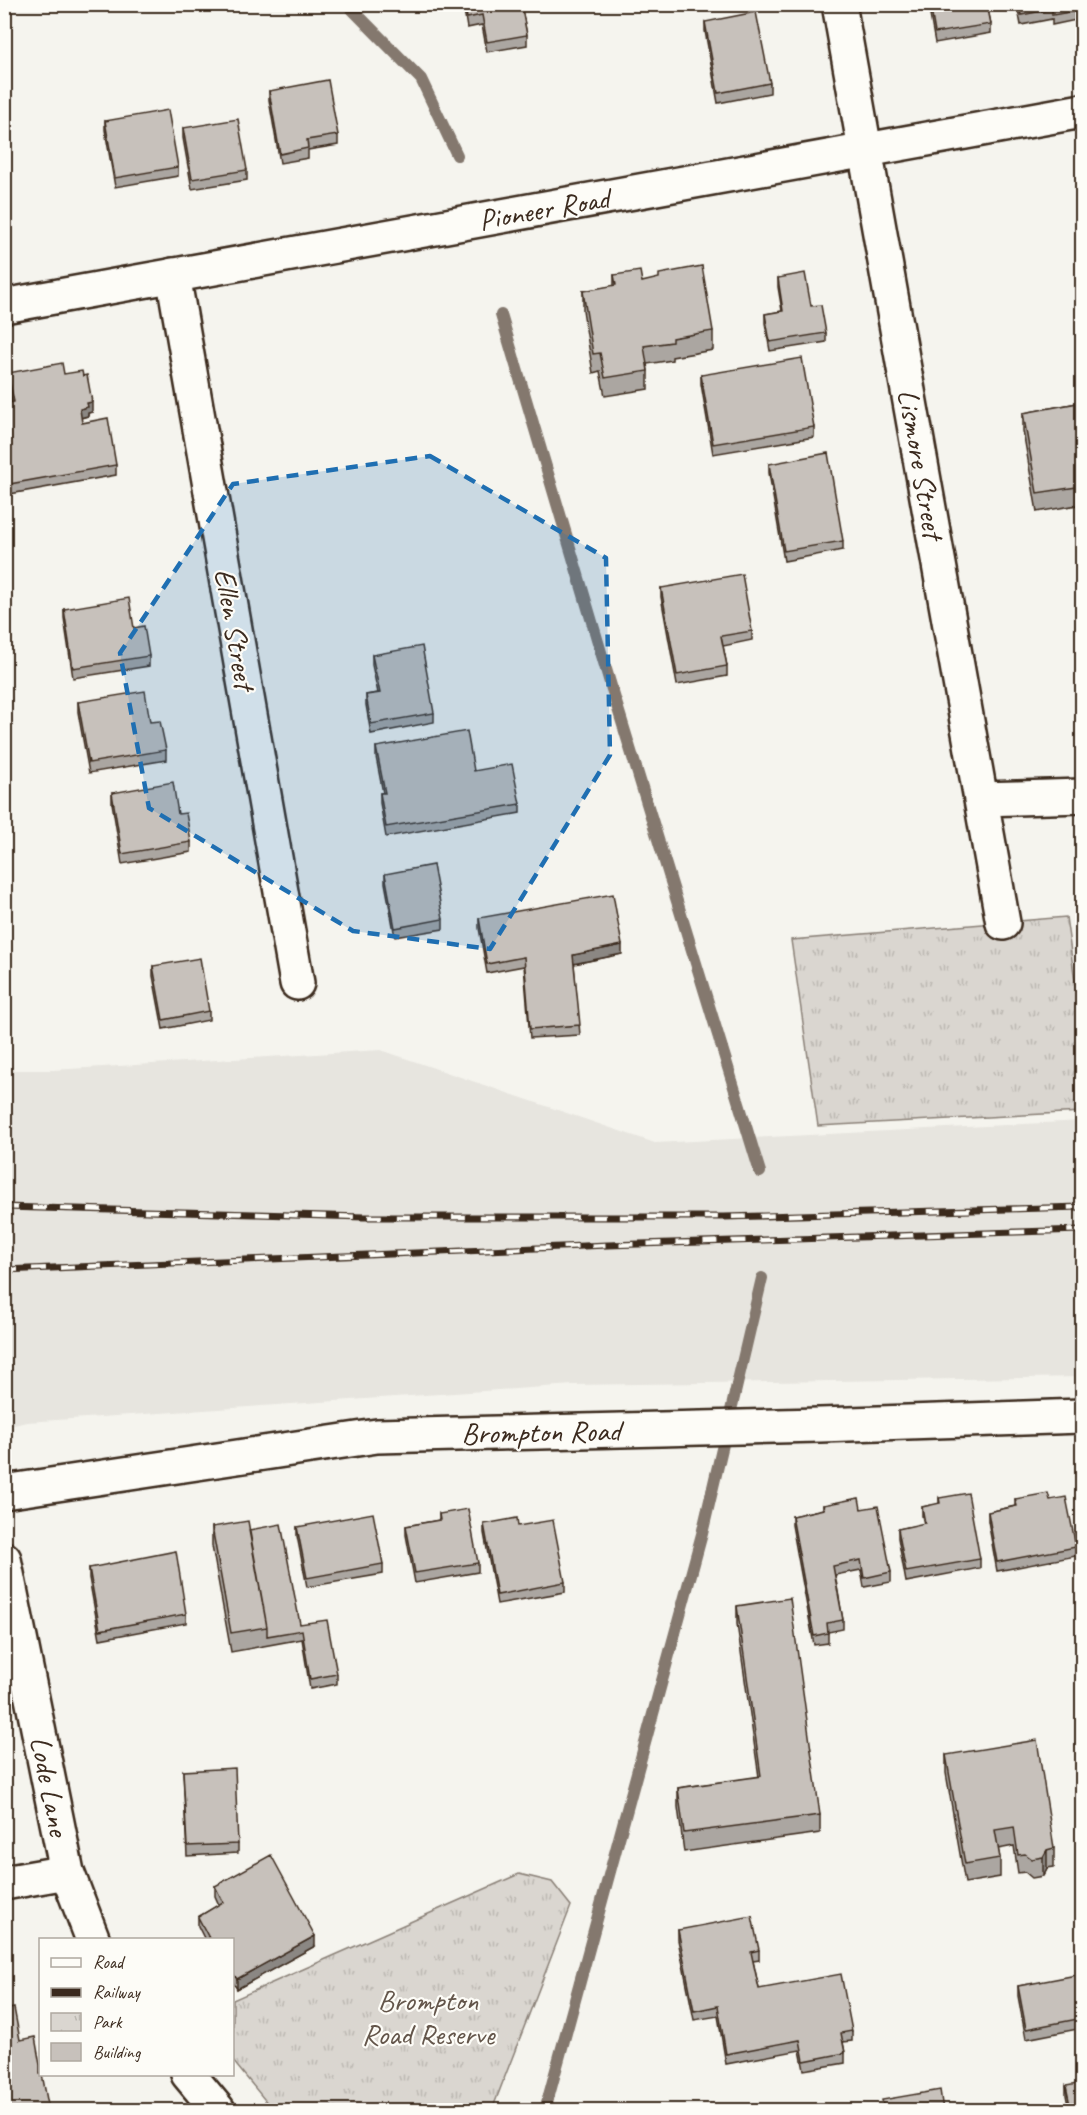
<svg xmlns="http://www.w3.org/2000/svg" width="1087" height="2115" font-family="Caveat,sans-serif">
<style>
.built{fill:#e7e5df}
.park{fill:url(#park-tufts);stroke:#8a8077;stroke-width:1.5}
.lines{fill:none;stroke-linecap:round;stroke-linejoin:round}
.stream{stroke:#84786e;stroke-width:12}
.minor-casing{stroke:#3b2a1e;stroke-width:38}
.secondary-casing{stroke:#3b2a1e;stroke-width:38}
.minor{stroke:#fdfcf7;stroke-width:33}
.secondary{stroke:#fdfcf7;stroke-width:33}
.rail-casing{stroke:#3b2a1e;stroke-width:7}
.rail{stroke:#fdfcf7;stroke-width:4.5;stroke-dasharray:14;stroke-linecap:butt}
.wall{fill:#aba6a1;stroke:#3b2a1e;stroke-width:1.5}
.shaded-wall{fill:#8b8783;stroke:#3b2a1e;stroke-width:1.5}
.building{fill:#c7c1bb;stroke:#3b2a1e;stroke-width:1.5}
.marked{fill:#1f6fb2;fill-opacity:0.2;stroke:#1f6fb2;stroke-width:4.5;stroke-dasharray:12 8;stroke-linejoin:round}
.labels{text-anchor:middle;stroke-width:4.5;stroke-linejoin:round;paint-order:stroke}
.street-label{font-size:30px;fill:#3b2a1e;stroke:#fdfcf7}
.park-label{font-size:30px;fill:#63554a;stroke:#fdfcf7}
</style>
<defs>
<pattern id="park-tufts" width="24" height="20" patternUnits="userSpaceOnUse" patternTransform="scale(1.5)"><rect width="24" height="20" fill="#dad6d0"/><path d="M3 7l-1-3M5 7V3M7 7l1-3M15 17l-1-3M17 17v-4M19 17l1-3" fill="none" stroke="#bcb8b2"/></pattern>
</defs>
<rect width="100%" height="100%" fill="#f5f4ee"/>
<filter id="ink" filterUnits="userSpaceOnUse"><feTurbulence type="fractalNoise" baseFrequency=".0167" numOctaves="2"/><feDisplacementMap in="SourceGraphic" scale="12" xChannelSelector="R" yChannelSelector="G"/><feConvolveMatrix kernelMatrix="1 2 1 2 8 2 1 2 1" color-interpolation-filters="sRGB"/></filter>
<g filter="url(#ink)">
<path class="built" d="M381 1050 655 1143 1082 1121V1377L573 1385 27 1422 5 1427V1070H53Z"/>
<path class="park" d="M1066 917 1082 1031V1112L818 1126 791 940Z
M519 1874 552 1882 571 1906 492 2110H273L233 2061V2000Z"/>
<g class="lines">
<path class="stream" d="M347 4 421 79 457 155
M501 315 611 686 760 1172
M545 2110 702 1534 762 1278"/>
<defs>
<path id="minor" d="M839 4 1003 923
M173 275 297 983
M981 799 1082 796
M4 1492 377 1436 820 1425 1082 1416
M4 1559 67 1872 93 1940
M4 1883 67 1872
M188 2074 218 2110"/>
<path id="secondary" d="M4 306 1082 111"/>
</defs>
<use href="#minor" class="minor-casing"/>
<use href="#secondary" class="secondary-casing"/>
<use href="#minor" class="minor"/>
<use href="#secondary" class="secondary"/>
<defs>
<path id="rail" d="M4 1207 364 1217H724L1082 1207
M4 1270 608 1245 1082 1230"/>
</defs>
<use href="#rail" class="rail-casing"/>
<use href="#rail" class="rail"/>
</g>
<path class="wall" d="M463 4H521L527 35V45L487 52 482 25 467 28Z
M696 4H719L697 9Z
M928 4H987L991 24V33L935 43Z
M1017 4H1080L1081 19 1052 25V19L1021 25Z
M705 22 770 83V93L718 103 705 31Z
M269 91 338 135V145L308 150V158L280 163 269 100Z
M105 121 178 167V176L115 187 105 130Z
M183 128 247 170V180L192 189 183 138Z
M614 275 642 282 713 331V350L672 357V360L647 364 648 371V389L605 396 600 371 593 373 583 310V291L614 286Z
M778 278 811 306 826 333V342L770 351 765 323V314L782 311 778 287Z
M8 373 64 374 92 412 88 413V416L81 418 82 423 116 465V475L4 495V404L12 403 8 383Z
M701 375 814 427V437L713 454 701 384Z
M1083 402V504L1037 512 1023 431V413Z
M769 464 843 541V550L784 561 769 473Z
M661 588 752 631V640L723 646 727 666V676L677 685 661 597Z
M64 609 134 628 149 656V666L73 678 64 618Z
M372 655 434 713V722L371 734 366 705V695L378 693 372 665Z
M78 702 150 722 166 750V760L89 773 78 712Z
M376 747 474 771 520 804V813L386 837 380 803V793H383L376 757Z
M112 793 178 814 191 842V852L122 864 112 803Z
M385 874 443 919V929L395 937 385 883Z
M1083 901V922L1081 911V902Z
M479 918 622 954 574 964 580 1035 530 1038 524 966 487 973 479 928Z
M153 966 209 1011V1020L163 1029 153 976Z
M939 1498 980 1559V1568L906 1582 898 1538V1529L924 1524 922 1516V1507L939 1504Z
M1015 1499 1050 1500 1076 1547V1556L997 1571 988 1521V1512L1015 1506Z
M823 1505 861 1509 891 1572V1582L864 1587 861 1570 835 1575 843 1620V1629L828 1632V1643L814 1645 792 1525V1516L823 1509Z
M439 1514 478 1563V1572L415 1583 406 1535V1526L439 1520Z
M484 1524 518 1526 565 1582V1592L497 1604 484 1533Z
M212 1527 249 1530 300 1624 337 1674V1684L310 1689 302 1639 231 1652 212 1546Z
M297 1527 383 1564V1574L307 1587 297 1536Z
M89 1568 186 1614V1623L100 1639 89 1578Z
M737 1606 820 1815V1833L684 1852 678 1807V1788L759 1777 737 1624Z
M946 1755 1054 1848V1867L1047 1868 1043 1876 1032 1878 1025 1872 1018 1873 1014 1846 998 1849 1000 1858V1877L965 1883 946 1773Z
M183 1771 238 1844V1853L187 1856Z
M215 1886 315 1946 237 1989 232 1981V1940H205L198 1926V1917L219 1905 215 1896Z
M678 1930 759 1950V1960L753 1961 759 1989 852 2031V2041L843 2042 845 2053V2063L804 2070 800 2050 726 2064 718 2016 694 2020 678 1940Z
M1083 1976V2028L1026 2039 1018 1996V1986Z
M1066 2086 1083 2110H1069L1066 2095Z"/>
<path class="shaded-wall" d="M92 402V412L88 413V416L80 418V409L87 403Z
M622 945V954L573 964V955Z
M1047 1850V1868L1043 1876V1857Z
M315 1936V1946L237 1989V1979Z"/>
<path class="building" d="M465 4H521L527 35 487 42 482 15 467 18Z
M930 4H987L991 24 935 33Z
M1019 4H1080L1081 10 1052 15V9L1021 15Z
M756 12 770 83 718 93 705 22Z
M328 80 338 135 307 140 308 148 280 154 269 91Z
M168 110 178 167 115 178 105 121Z
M238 119 247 170 192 179 183 128Z
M702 266 713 331 672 338V342L644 346 648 371 605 378 600 353 593 354 583 291 616 285 614 275 640 271 642 282 659 278V274Z
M805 273 811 306 821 305 826 333 770 342 765 314 783 311 778 278Z
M802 358 814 427 713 444 701 375Z
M62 363 64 374 82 371 83 376 87 375 92 402 87 403 88 407 80 409 82 423 108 418 116 465 4 485V404L14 402 8 373Z
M1083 402V486L1037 493 1023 413Z
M828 453 843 541 784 551 769 464Z
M742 574 752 631 721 636 727 666 677 675 661 588Z
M129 598 134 628 144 626 149 656 73 668 64 609Z
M422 646 434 713 371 724 366 695 380 693 372 655Z
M145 691 150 722 160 721 166 750 89 763 78 702Z
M467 731 474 771 512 764 520 804 386 827 380 793H385L376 747Z
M173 782 178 814 186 813 191 842 122 854 112 793Z
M433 865 443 919 395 928 385 874Z
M613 894 622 945 573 955 580 1025 530 1029 524 957 487 964 479 918Z
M200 958 209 1011 163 1020 153 966Z
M968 1493 980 1559 906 1572 898 1529 925 1523 922 1507 940 1503 939 1498Z
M1048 1493 1050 1500 1066 1497 1076 1547 997 1562 988 1512 1017 1506 1015 1499Z
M859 1498 861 1509 878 1506 891 1572 864 1578 861 1560 833 1566 843 1620 827 1623 828 1633 814 1636 792 1516 824 1509 823 1505Z
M468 1509 478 1563 415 1573 406 1526 440 1520 439 1514Z
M373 1513 383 1564 307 1578 297 1527Z
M517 1518 518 1526 553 1520 565 1582 497 1595 484 1524Z
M248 1521 267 1627 231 1633 212 1527Z
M281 1524 300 1624 327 1620 337 1674 310 1679 302 1630 267 1636V1627L249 1530Z
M176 1551 186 1614 100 1630 89 1568Z
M790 1598 820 1815 684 1833 678 1788 761 1776 737 1606Z
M1037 1740 1054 1848 1047 1850 1043 1857 1032 1859 1025 1854 1018 1855 1014 1827 995 1830 1000 1858 965 1864 946 1755Z
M235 1768 238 1844 187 1846 183 1771Z
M271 1855 315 1936 237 1979 232 1972V1940H210L198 1917 223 1902 215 1886Z
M752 1916 759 1950 751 1952 759 1989 841 1974 852 2031 841 2033 845 2053 804 2061 800 2040 726 2054 718 2006 694 2011 678 1930Z
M1082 1974 1083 2018 1026 2029 1018 1986Z
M14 2008 20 2040 35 2037 40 2065V2074H42L49 2110H4V2010Z
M1083 2083V2110H1071L1066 2086Z
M940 2090 943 2110H884L882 2100Z"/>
</g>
<path class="marked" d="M430 456 606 558 610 755 490 949 353 931 149 808 120 653 233 484Z"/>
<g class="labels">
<g class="street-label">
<text transform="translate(544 209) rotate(-10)" y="10">Pioneer Road</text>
<text transform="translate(921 464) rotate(80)" y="10">Lismore Street</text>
<text transform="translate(235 629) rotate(80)" y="10">Ellen Street</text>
<text transform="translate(541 1432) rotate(-1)" y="10">Brompton Road</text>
<text transform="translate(50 1786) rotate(79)" y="10">Lode Lane</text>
</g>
<g class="park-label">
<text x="428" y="2010">Brompton<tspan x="428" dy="34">Road Reserve</tspan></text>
</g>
</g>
<rect width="1087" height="2115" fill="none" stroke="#fdfcf7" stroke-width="24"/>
<rect x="12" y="12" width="1063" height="2091" fill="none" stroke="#3b2a1e" stroke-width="2" filter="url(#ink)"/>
<rect x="39" y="1938" width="195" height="138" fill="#fdfcf7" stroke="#afa8a0" stroke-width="1.5"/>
<rect x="51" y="1958" width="30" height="9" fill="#fdfcf7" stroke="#afa8a0" stroke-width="1.5"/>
<text x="93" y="1968" font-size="18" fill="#3b2a1e">Road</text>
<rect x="51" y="1988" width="30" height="9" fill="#3b2a1e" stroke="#afa8a0" stroke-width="1.5"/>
<text x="93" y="1998" font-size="18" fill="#3b2a1e">Railway</text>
<rect x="51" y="2013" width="30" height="18" fill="url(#park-tufts)" stroke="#afa8a0" stroke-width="1.5"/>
<text x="93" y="2028" font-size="18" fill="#3b2a1e">Park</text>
<rect x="51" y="2043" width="30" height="18" fill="#c7c1bb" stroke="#afa8a0" stroke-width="1.5"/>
<text x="93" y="2058" font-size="18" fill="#3b2a1e">Building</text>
</svg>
